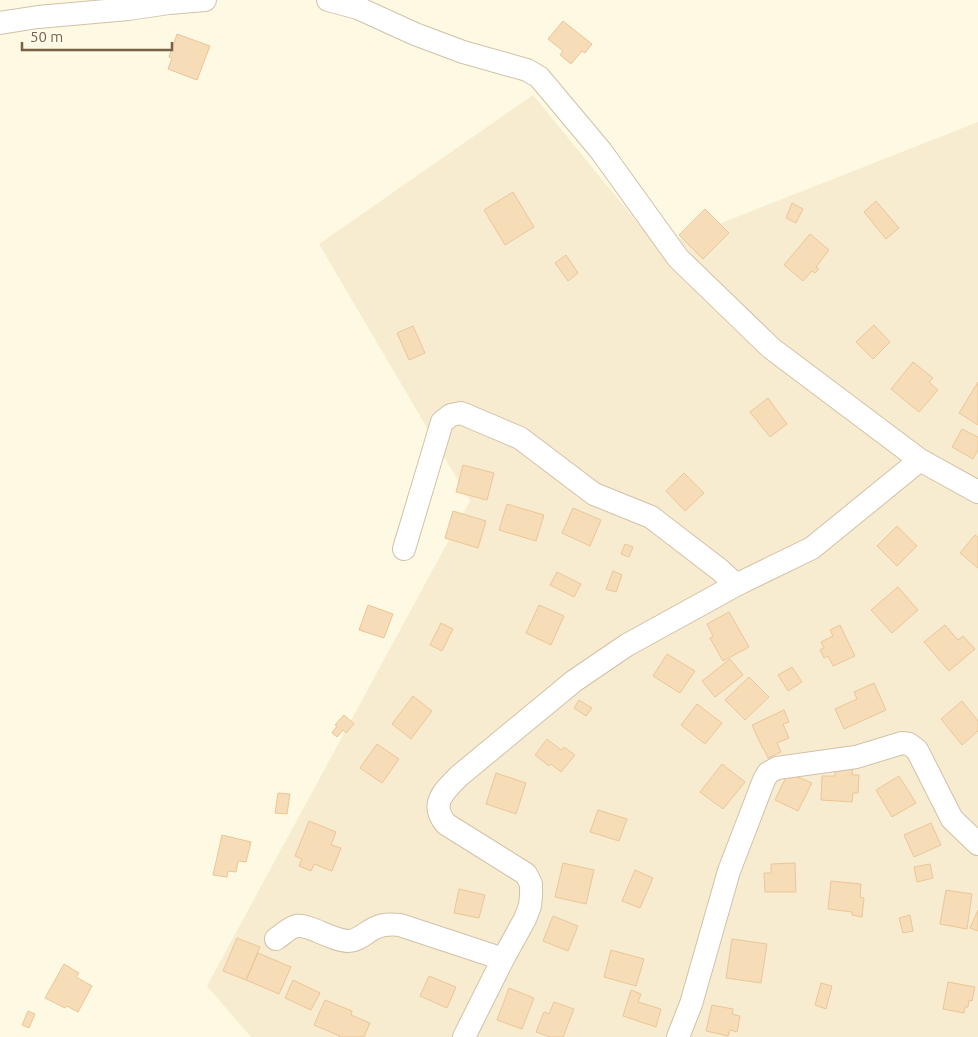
<svg xmlns="http://www.w3.org/2000/svg" width="978" height="1037" font-family="Ubuntu,sans-serif">
<style>
.residential{fill:#f7ecd0}
.building{fill:#f6dcb7;stroke:#ebc696}
.lines{fill:none;stroke-linecap:round;stroke-linejoin:round}
.minor-casing{stroke:#d1c1a8;stroke-width:24}
.minor{stroke:#fff;stroke-width:22}
</style>
<rect width="100%" height="100%" fill="#fef9e2"/>
<path class="residential" d="M533 95 658 248 978 122V1037H251L207 986 470 501 319 244Z"/>
<path class="building" d="M563 21 592 44 585 53 582 51 571 64 560 55 563 51 548 39Z
M177 34 210 46 197 80 168 69 172 58 169 57Z
M513 192 534 227 505 245 484 210Z
M876 201 899 228 886 239 864 212Z
M792 203 803 209 796 223 786 218Z
M705 209 729 233 703 259 679 235Z
M810 234 829 250 816 267 819 269 815 273 812 271 803 281 784 265Z
M566 255 578 273 568 281 555 263Z
M874 325 890 342 873 359 856 342Z
M413 326 425 353 409 360 397 333Z
M913 362 933 378 929 382 938 390 919 412 891 389Z
M978 382V425L959 413Z
M768 398 787 424 770 437 750 412Z
M962 429 978 437V450L973 459 952 447Z
M463 465 494 473 487 500 456 492Z
M684 473 704 493 685 511 666 491Z
M507 504 544 515 536 541 499 530Z
M573 508 601 520 590 546 562 533Z
M453 511 486 521 478 548 445 538Z
M897 526 917 546 897 566 877 546Z
M975 535 978 537V568L960 553Z
M625 544 633 547 629 557 621 554Z
M613 571 622 575 616 592 606 589Z
M557 572 581 584 574 597 550 585Z
M898 587 918 610 892 633 871 610Z
M368 605 393 614 384 638 359 630Z
M539 605 564 616 551 645 526 633Z
M729 612 749 647 723 661 710 638 713 636 707 624Z
M441 623 453 629 442 651 430 645Z
M840 625 855 656 833 666 828 656 824 658 820 650 824 648 821 642 833 636 830 630Z
M945 625 958 640 963 636 975 649 949 671 924 642Z
M667 654 695 671 680 693 653 676Z
M730 659 743 675 715 697 702 681Z
M792 667 802 682 788 691 778 675Z
M749 677 769 697 745 720 725 700Z
M874 683 886 710 844 729 835 709 857 699 854 692Z
M413 696 432 711 411 739 392 724Z
M579 700 592 708 586 716 574 708Z
M962 701 978 721V731L962 745 941 719Z
M697 704 722 723 705 744 681 725Z
M784 710 789 722 783 724 789 738 777 743 781 752 768 758 764 749H763L752 725Z
M344 715 354 724 346 733 343 730 337 737 332 733 337 726 335 725Z
M547 739 561 750 564 747 575 755 561 772 551 764 549 766 535 755Z
M377 744 399 759 382 783 360 768Z
M722 764 745 782 723 809 700 792Z
M835 764 853 765 852 775H859L858 793H853L852 802 821 800 822 776H835Z
M496 773 526 783 516 814 486 804Z
M788 773 812 783 798 811 775 800Z
M899 776 916 803 892 817 876 790Z
M278 793 290 794 287 814 275 813Z
M598 810 627 819 619 841 590 832Z
M309 821 336 832 331 845 341 848 332 871 314 864 311 871 299 866 302 859 295 856Z
M931 823 941 845 914 857 904 835Z
M222 835 251 842 246 862 238 861 236 872 228 871 227 877 213 875Z
M563 863 594 870 586 904 555 897Z
M795 863 796 892H765L764 873H771V864Z
M930 864 933 878 917 882 914 867Z
M635 870 653 878 640 908 622 901Z
M831 881 861 884 860 897 864 898 862 917 852 915V912L828 909Z
M459 889 485 895 479 918 454 913Z
M946 890 972 894 967 929 940 924Z
M978 910V931L970 928Z
M910 915 913 931 903 933 899 918Z
M553 916 578 926 568 951 543 941Z
M237 938 260 947 246 980 223 971Z
M732 939 767 944 761 983 726 978Z
M611 950 644 959 636 986 604 977Z
M258 953 291 967 279 994 246 980Z
M64 964 79 973 76 977 92 986 78 1012 67 1006 65 1008 45 998Z
M429 976 456 987 447 1008 420 996Z
M293 980 320 993 311 1010 285 998Z
M948 982 975 987 972 1001 969 1000 968 1007H965L964 1013 943 1009Z
M821 983 832 986 826 1009 815 1005Z
M509 988 534 998 522 1029 497 1020Z
M631 990 641 994 638 1002 661 1009 656 1027 623 1016Z
M325 1000 352 1011 351 1015 370 1023 364 1037H339L340 1036 314 1025Z
M554 1002 574 1009 563 1037H550L536 1032 544 1012 549 1014Z
M712 1005 733 1009 732 1014 740 1016 737 1032 730 1030 728 1036 706 1031Z
M28 1011 35 1014 29 1028 22 1025Z"/>
<g class="lines">
<defs>
<path id="minor" d="M328 0 358 8 415 34 463 52 527 70 539 77 601 151 678 258 771 348 920 460 978 492
M0 23 38 17 128 9 169 3 205 0
M404 549 442 422 451 415 461 413 520 438 594 494 651 517 720 570 736 585
M276 939C282 935 289 928 296 926 310 924 332 941 349 941 358 941 365 933 373 929 382 924 390 924 400 925L503 959
M464 1037 503 959 525 919 530 906 531 895V884L526 874 446 824C429 804 444 791 459 776L574 681 627 645 736 585 812 548 920 460
M678 1037 691 1004 729 871 764 780 768 773 777 768 856 757 902 743 909 744 917 750 952 819 978 844"/>
</defs>
<use href="#minor" class="minor-casing"/>
<use href="#minor" class="minor"/>
</g>
<path d="M22 42v8h150v-8" fill="none" stroke="#796146" stroke-width="2.5"/>
<text x="30" y="42" font-size="15" fill="#796146" stroke="#fffbeb" stroke-width="4" paint-order="stroke">50 m</text>
</svg>
